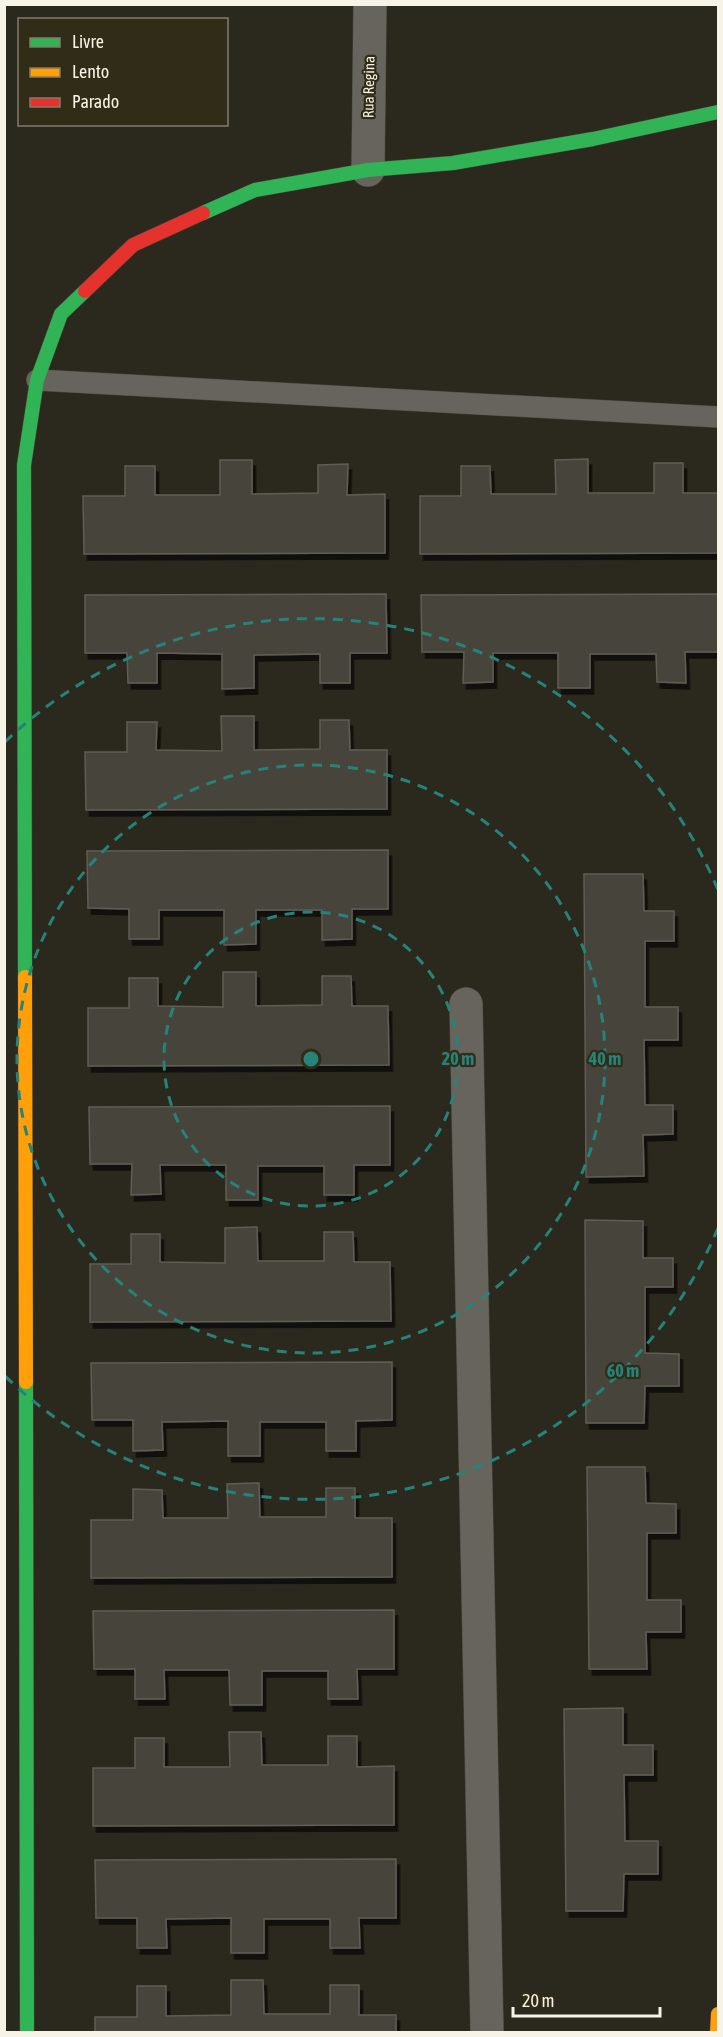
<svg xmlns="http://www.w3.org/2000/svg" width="723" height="2037" font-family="'Asap Condensed',sans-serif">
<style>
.building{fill:#47443a;stroke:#605d54;stroke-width:1.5;filter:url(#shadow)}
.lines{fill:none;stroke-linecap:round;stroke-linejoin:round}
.lane-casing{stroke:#49463d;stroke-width:22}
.street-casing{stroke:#49463d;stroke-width:34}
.fast-casing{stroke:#49463d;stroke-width:15}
.slow-casing{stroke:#49463d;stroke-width:15}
.jam-casing{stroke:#49463d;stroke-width:15}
.lane{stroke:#66645c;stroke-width:21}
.street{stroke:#66645c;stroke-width:33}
.fast{stroke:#30b455;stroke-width:14}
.slow{stroke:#ff9f0a;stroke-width:14}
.jam{stroke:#e5322d;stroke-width:14}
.ring{fill:none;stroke:#26837a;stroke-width:3;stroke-dasharray:10 8}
.labels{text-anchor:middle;stroke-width:4.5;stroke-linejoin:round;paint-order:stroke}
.street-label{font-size:15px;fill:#f7f4e7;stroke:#312c18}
.centre{fill:#26837a;stroke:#312c18;stroke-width:3}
.ring-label{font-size:18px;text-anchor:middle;font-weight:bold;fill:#26837a;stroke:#312c18;stroke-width:4.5;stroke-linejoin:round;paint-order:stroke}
</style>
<defs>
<filter id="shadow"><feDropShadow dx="3.5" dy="6" stdDeviation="0" flood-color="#0009"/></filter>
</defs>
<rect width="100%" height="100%" fill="#2b281e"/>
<path class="building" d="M588 459V493H654V463H683V493H718V553L420 554V496H461V466H490L491 494H556L555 460Z
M220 460H252V494L318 493V465L348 464 347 495 385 494V553L84 554 83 496H125V466H155V495H220Z
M386 594 387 653H350V683H320V654L254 655V688L222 689V654L157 653V683H128L127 653H85V595Z
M718 594V652H685L686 683 657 682 656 654H590V688H558V653H493V682L463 683 464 652H422L421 595Z
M221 716H254V750L320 749V720H349L350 750H387V809L86 810 85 752H127V722H157L156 750 222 751Z
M388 850V909H352V939L322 940V910H256V944L224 945V910H159V939H129V909L88 908 87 851Z
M584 874H643L644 911H674V941H645V1007H678V1040H644L645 1105H673V1134L643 1135 644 1176 586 1177Z
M223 972H256V1006L322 1005V976H351L352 1006H388L389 1065 88 1066V1008H129V978H158V1006L223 1007Z
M390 1106V1165H354V1195H324V1166H258V1200H226V1165H160L161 1194 131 1195 132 1164H90L89 1107Z
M585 1220 643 1221V1258H673V1287H645V1353L679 1354V1386H645L644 1423H586Z
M257 1227 258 1261H324V1232H353L354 1262H390L391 1321 90 1322V1264H131V1234H160V1262L225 1263V1228Z
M392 1362V1420L356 1421V1451H326V1422H260V1456H228V1421L162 1422 163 1450 133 1451V1420H92L91 1363Z
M587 1467H645L646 1503 676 1504V1533H647V1600H681V1632H646L647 1669H589Z
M259 1483 260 1517H326V1488H355V1518H392V1577L91 1578V1520H133V1489L162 1490 163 1518H228L227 1484Z
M394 1610V1669H357L358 1699H328V1671H262V1705H230L229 1670H164L165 1699H135V1669H94L93 1611Z
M623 1708V1745H653V1775H624L625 1841H658V1874H624L623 1911H566L564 1709Z
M229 1732H261L262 1765H328V1736H357V1767L394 1766V1825L93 1826V1768H135V1738H164V1767H230Z
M396 1859V1918H359L360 1948H330V1919H264V1953H231V1918L166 1919 167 1948H137V1918H96L95 1860Z
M231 1980H263L264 2014H330V1985H359V2015H396V2032H95V2017H137V1986H166V2016L231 2015Z"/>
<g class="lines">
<defs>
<path id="lane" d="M37 380 718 417"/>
<path id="street" d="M368 170 370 4
M466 1004 487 2032"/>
<path id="fast" d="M203 213 255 190 368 170 453 163 593 139 718 112
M25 977 24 465 37 380 61 314 85 291
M26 1382 27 2032"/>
<path id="slow" d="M25 977 26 1382
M717 2032 718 2014"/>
<path id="jam" d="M85 291 133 245 203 213"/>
</defs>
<use href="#lane" class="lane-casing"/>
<use href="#street" class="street-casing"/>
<use href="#fast" class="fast-casing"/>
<use href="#slow" class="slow-casing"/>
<use href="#jam" class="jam-casing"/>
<use href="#lane" class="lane"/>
<use href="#street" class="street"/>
<use href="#fast" class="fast"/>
<use href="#slow" class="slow"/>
<use href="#jam" class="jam"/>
</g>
<g class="ring">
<circle cx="311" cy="1059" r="147"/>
<circle cx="311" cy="1059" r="294"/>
<path d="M718 1228A441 441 0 0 1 5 1376M5 742A441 441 0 0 1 718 890"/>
</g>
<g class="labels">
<g class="street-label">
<text transform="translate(369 87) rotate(-89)" y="5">Rua Regina</text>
</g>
</g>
<circle cx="311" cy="1059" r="9" class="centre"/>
<g class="ring-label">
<text x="458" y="1065">20 m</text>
<text x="605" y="1065">40 m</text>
<text x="623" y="1377">60 m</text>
</g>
<rect width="723" height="2037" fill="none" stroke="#f7f4e7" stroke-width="12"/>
<rect x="18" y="18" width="210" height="108" fill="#312c18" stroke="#807c6b" stroke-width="1.5"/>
<rect x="30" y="38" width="30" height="9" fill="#30b455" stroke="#807c6b" stroke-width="1.5"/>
<text x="72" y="48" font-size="18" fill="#f7f4e7">Livre</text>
<rect x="30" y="68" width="30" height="9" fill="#ff9f0a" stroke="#807c6b" stroke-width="1.5"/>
<text x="72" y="78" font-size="18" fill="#f7f4e7">Lento</text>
<rect x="30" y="98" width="30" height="9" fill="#e5322d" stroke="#807c6b" stroke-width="1.5"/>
<text x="72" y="108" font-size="18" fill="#f7f4e7">Parado</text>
<path d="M513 2007v9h147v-9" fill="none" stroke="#f7f4e7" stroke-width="3"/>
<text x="522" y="2007" font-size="18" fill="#f7f4e7" stroke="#312c18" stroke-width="4.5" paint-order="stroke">20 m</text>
</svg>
